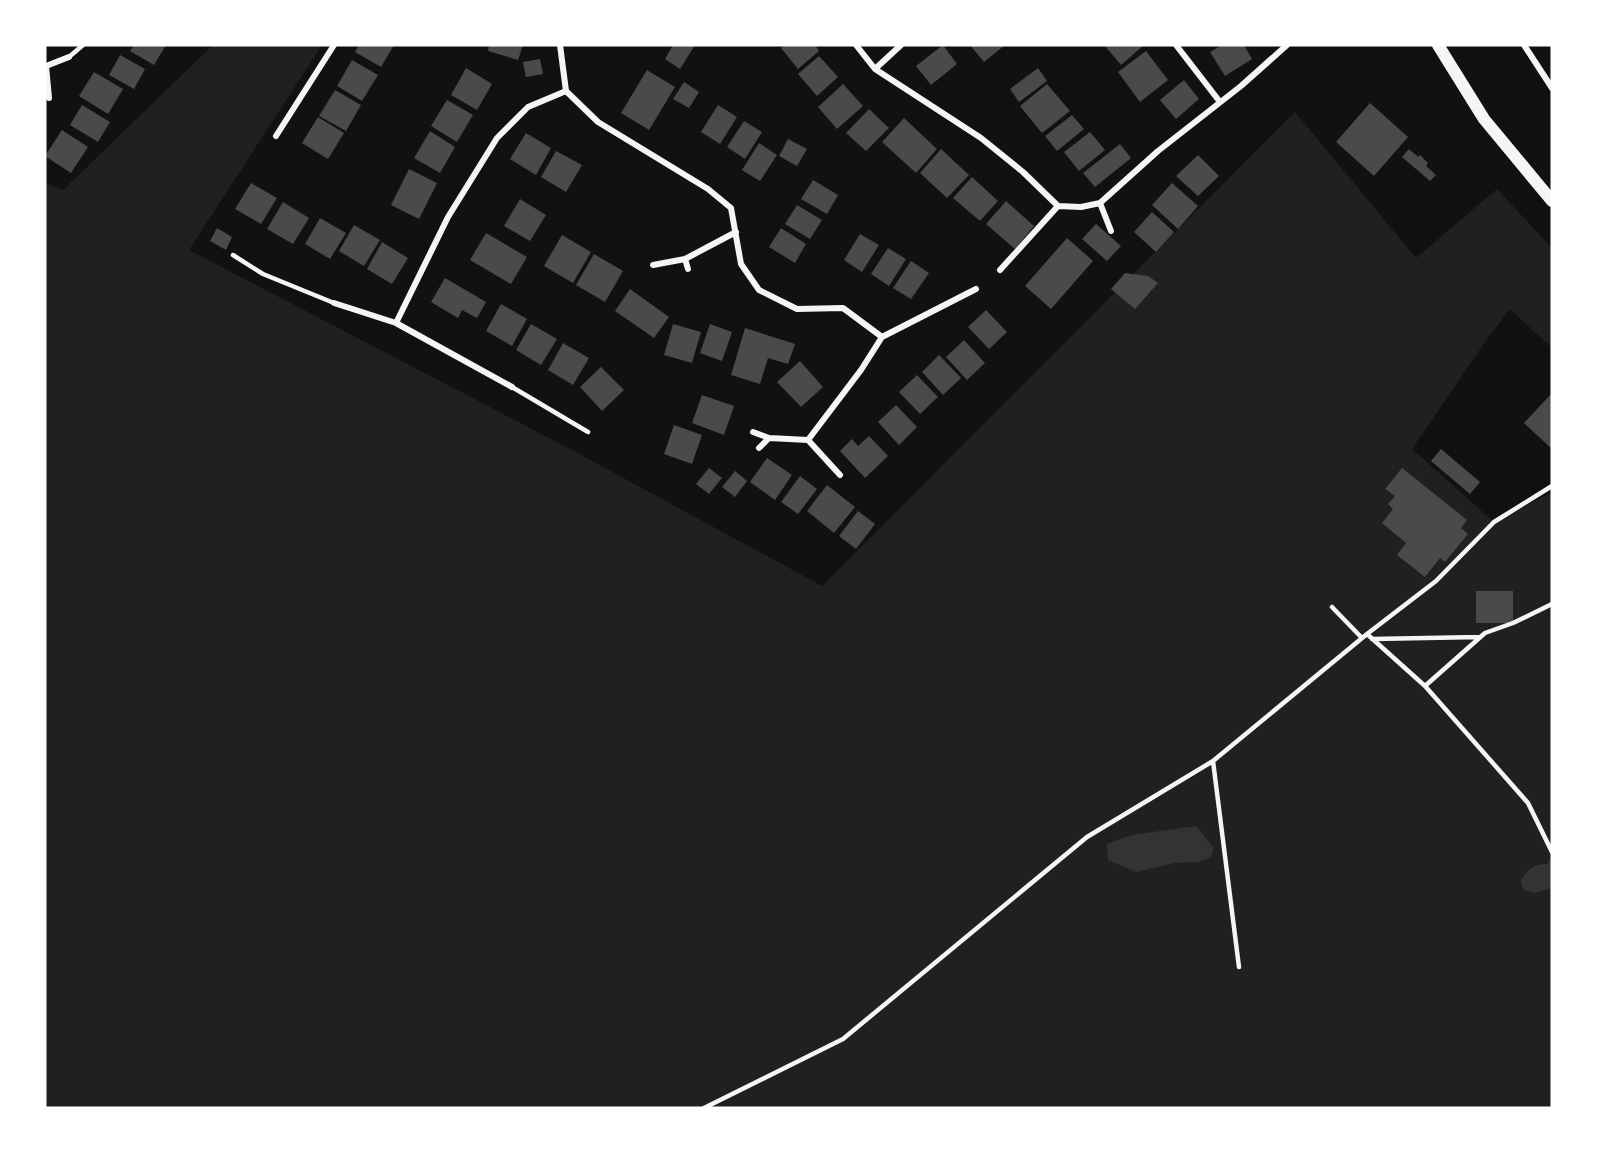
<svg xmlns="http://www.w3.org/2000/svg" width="1597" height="1153" font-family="'IBM Plex Serif',serif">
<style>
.green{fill:#202020}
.water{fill:#333}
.building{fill:#4a4a4a}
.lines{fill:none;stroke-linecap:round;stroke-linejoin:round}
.service{stroke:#f5f5f5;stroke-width:4.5}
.minor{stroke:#f5f5f5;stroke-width:6}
.secondary{stroke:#f5f5f5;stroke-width:12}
</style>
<rect width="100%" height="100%" fill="#111"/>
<path class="green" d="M213 45H322L189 250 574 451 822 586 1295 112 1416 258 1497 189 1552 248V348L1510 309 1485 342 1412 449 1494 522 1552 492V1108H45V183L63 190Z"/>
<path class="water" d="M1196 826 1214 848 1211 857 1199 862 1174 863 1136 872 1108 860 1107 844 1132 835Z
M1550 859 1552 861V888L1534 893 1523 890 1521 880C1528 869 1534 864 1547 864Z"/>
<path class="building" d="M134 45H166L154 65 130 51Z
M359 45H394L381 67 355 52Z
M489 45H523L518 60 488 51Z
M673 45H695L680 69 665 59Z
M786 45H815L819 51 798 69 781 48Z
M943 45 957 64 931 85 916 66Z
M970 45H1005L984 62Z
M1106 45H1144L1121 65 1105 46Z
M1222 45H1244L1252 59 1225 76 1210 52Z
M1146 51 1168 80 1140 102 1118 72Z
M120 55 145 69 134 89 109 75Z
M819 56 838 77 817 96 798 74Z
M540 59 543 74 526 77 523 62Z
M352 60 378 75 362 101 337 86Z
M466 68 492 84 477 110 451 95Z
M1038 68 1047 81 1019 102 1010 89Z
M647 70 675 87 649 130 621 113Z
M94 72 123 89 108 114 79 96Z
M1184 80 1199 99 1176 119 1160 100Z
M684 82 699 92 689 108 673 99Z
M843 84 863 106 837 129 818 107Z
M1047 84 1070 111 1042 133 1020 106Z
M335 90 361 105 346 131 319 116Z
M447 100 473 115 457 142 431 126Z
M1370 103 1408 137 1374 176 1336 142Z
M82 105 110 122 98 142 70 125Z
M718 105 737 117 720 144 701 132Z
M869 109 889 128 866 151 846 133Z
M1072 115 1084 129 1057 151 1045 136Z
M318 117 344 133 328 159 302 143Z
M904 118 937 149 916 173 882 142Z
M744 121 762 132 745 159 727 147Z
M62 130 88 147 71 173 45 156Z
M430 131 455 147 440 173 414 158Z
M1090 132 1105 150 1079 171 1064 152Z
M526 133 551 148 536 175 510 159Z
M788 139 807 149 797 166 779 156Z
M759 143 777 155 760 181 742 170Z
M1120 144 1131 158 1095 187 1083 173Z
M941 149 969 175 947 198 920 173Z
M1409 149 1418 157 1420 155 1428 163 1426 166 1436 175 1430 181 1402 157Z
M556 151 582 165 566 192 541 177Z
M1198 155 1219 176 1198 196 1176 176Z
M409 169 437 183 419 219 391 205Z
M972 177 998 201 980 221 953 198Z
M813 180 838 195 827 214 801 199Z
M251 183 277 198 261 224 235 209Z
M1172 183 1198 206 1178 229 1152 205Z
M520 199 546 215 530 241 504 226Z
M1006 201 1034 226 1015 249 986 224Z
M283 202 309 218 293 244 267 229Z
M797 205 822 220 810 239 785 224Z
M1152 212 1174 232 1156 252 1134 232Z
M320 218 346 233 330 259 305 244Z
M1096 224 1121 246 1107 261 1082 239Z
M354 225 380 240 364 266 339 251Z
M217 228 232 237 226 250 210 241Z
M781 228 806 244 795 263 769 247Z
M486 233 527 257 511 284 470 260Z
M860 234 879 245 862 272 844 260Z
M562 235 591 252 573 283 544 266Z
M1067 238 1093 261 1051 309 1025 286Z
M382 242 408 258 392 284 367 269Z
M888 248 906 259 889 286 871 274Z
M594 254 623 271 605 302 576 285Z
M911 261 929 273 911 299 893 288Z
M1125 273 1148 276 1158 283 1135 309 1111 289Z
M445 278 486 302 477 318 462 310 458 318 431 302Z
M630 289 669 317 654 338 615 311Z
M501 304 527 319 512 346 486 331Z
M986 310 1007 332 989 349 968 327Z
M531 324 557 339 541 365 516 350Z
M673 324 701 332 692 363 664 355Z
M710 324 732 332 722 361 700 353Z
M745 328 795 344 788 364 768 358 760 384 731 375Z
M964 340 985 363 967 380 946 357Z
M563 343 589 358 573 385 548 370Z
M939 355 961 378 943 395 922 372Z
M800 361 823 387 801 407 777 382Z
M601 367 624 390 602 411 580 387Z
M917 375 938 397 920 414 899 392Z
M1552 393V449L1524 423Z
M702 395 734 406 724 435 692 423Z
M896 405 917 427 899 445 878 422Z
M674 425 702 435 692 464 664 454Z
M869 436 888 456 865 478 840 451 852 439 858 446Z
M1441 449 1480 482 1470 494 1431 461Z
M767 458 792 475 775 500 750 482Z
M709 468 722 478 709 494 696 484Z
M1402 468 1467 520 1461 528 1468 534 1445 562 1440 558 1425 577 1397 555 1406 543 1382 523 1393 509 1388 504 1395 496 1385 489Z
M735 471 747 481 735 497 722 487Z
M800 476 817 489 798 514 781 502Z
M827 485 855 507 834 533 807 511Z
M858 511 875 524 856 549 839 536Z
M1476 591H1513V623H1476Z"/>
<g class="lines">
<path class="service" d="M69 57 83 45
M233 255 263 274 334 303
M512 387 588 432
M1552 604 1513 623 1485 633 1425 686 1528 803 1552 852
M1332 607 1362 638
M1372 639 1480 637
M1425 686 1367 634 1436 581 1494 522 1552 486
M1239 967 1213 761 1367 634
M704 1108 843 1039 1087 837 1213 761"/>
<path class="minor" d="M560 45 566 91 598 122 708 189 731 208 741 264 759 290 797 309 843 308 882 337
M856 45 875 69 981 138 1023 172 1058 206 1081 207 1100 203 1158 151 1241 86 1287 45
M1176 45 1220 102
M1524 45 1552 88
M875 69 901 45
M49 98 46 66 69 57
M276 136 334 45
M1100 203 1111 231
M685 259 736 232
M653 265 685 259 688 269
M1000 270 1058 206
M334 303 396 323 512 387
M396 323 448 217 497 138 528 107 566 91
M753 432 769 438 759 448
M769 438 808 440 840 475
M808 440 861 370 882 337 976 289"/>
<path class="secondary" d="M1438 45 1484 119 1552 201"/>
</g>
<rect width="1597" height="1153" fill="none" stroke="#ffffff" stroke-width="93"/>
</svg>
